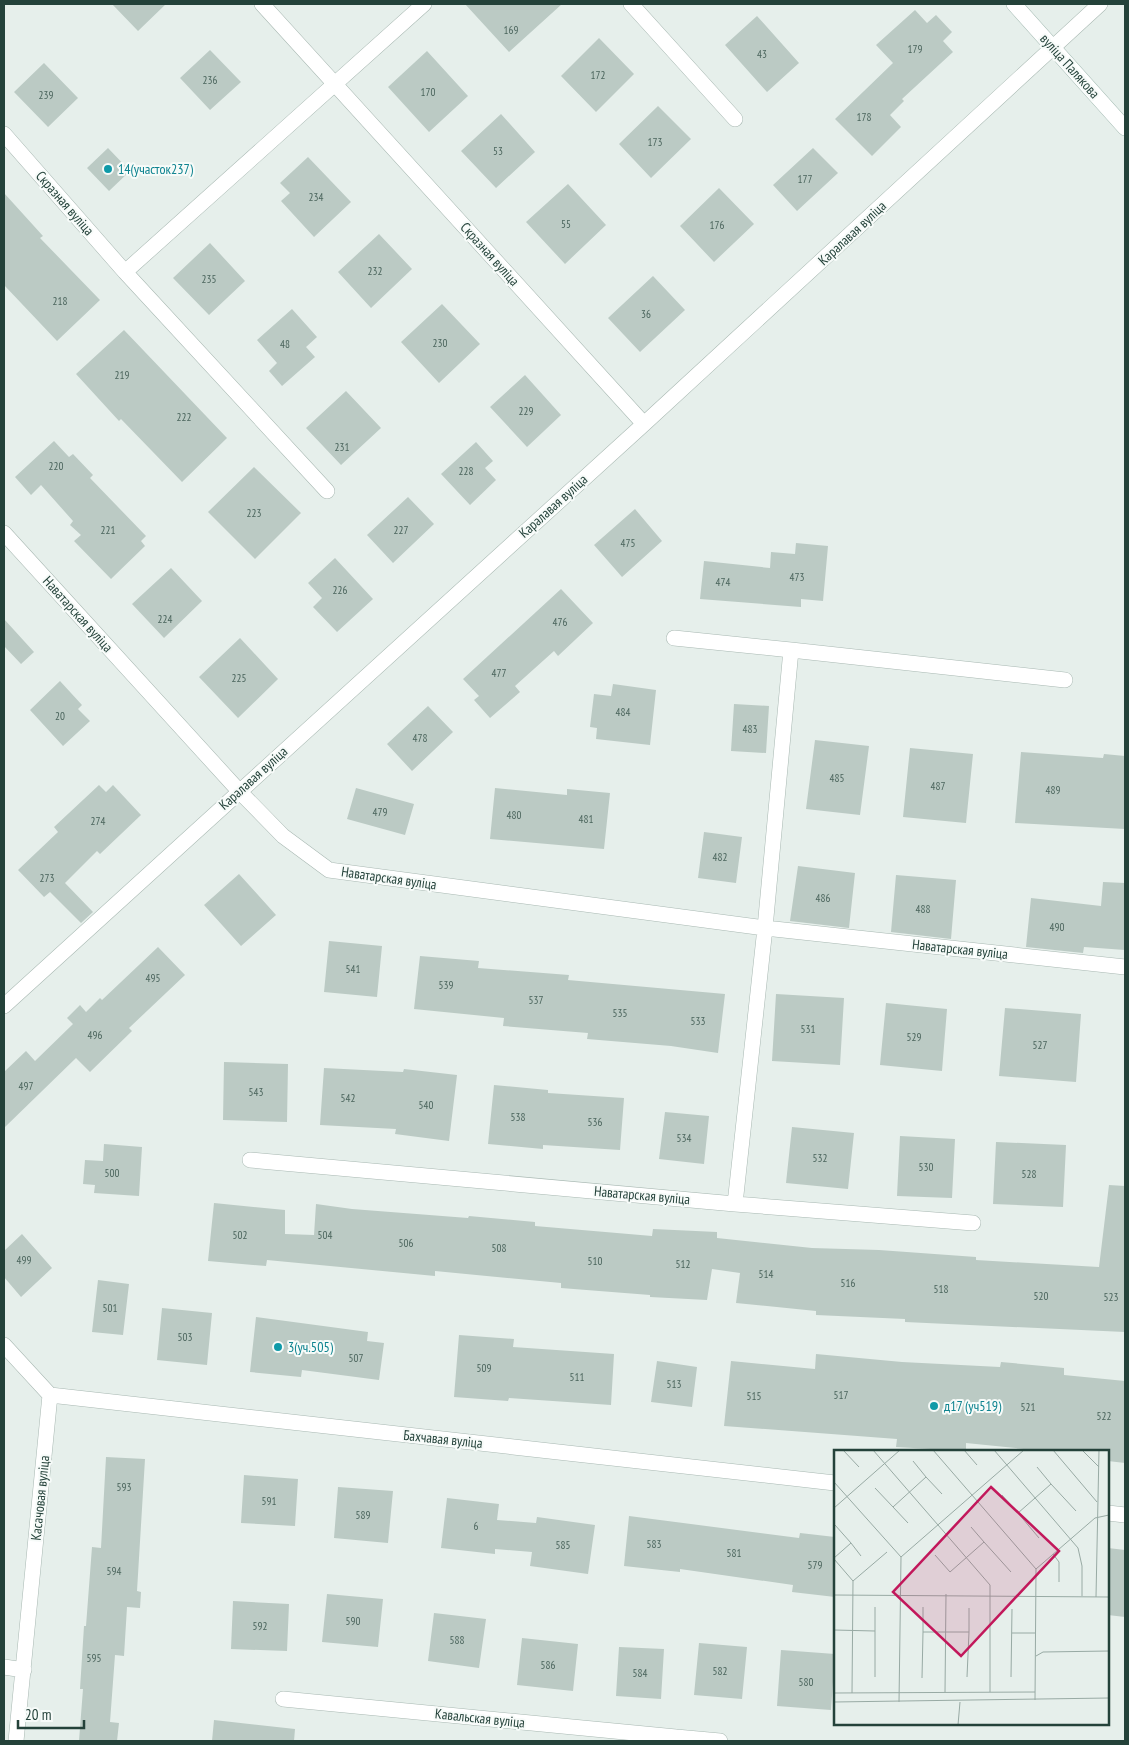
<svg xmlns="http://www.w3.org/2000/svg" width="1129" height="1745" font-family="'PT Sans Narrow',sans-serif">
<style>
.building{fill:#bbcac4}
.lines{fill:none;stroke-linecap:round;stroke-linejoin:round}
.street-casing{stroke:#a8b8b2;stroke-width:16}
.secondary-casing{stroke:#a4bbb3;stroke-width:16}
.street{stroke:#fff;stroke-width:15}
.secondary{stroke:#fff;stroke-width:15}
.culture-dot{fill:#0f9aa8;stroke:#f7fbf9;stroke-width:2}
.labels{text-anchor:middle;stroke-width:4;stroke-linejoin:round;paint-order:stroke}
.number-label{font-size:11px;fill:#4a645c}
.street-label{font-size:14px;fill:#24423a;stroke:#f7fbf9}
.culture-label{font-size:14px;fill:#0d838f;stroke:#f7fbf9;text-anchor:start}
.inset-road{fill:none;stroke:#98aaa4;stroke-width:1}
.view{fill:#c2185b;fill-opacity:0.15;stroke:#c2185b;stroke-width:2.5}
.inset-edge{fill:none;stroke:#24423a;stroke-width:2.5}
</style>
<rect width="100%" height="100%" fill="#e6efeb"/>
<path class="building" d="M112 4H166L138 31Z
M465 4H562L509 52Z
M915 10 927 23 936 15 952 32 943 41 953 52 902 99 904 101 890 115 901 127 872 156 835 119 893 63 876 45Z
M757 16 799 63 767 92 725 45Z
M599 38 634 74 596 112 561 76Z
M210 50 241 82 210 110 180 78Z
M427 51 468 96 429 132 388 87Z
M44 63 78 98 48 127 14 92Z
M658 106 691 139 651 178 619 144Z
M501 114 535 152 496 188 461 151Z
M108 148 130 171 109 191 87 168Z
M813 148 838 173 797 211 773 185Z
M308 157 351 202 314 237 281 201 290 193 280 183Z
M568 184 606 225 565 264 526 222Z
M719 188 754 224 714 262 680 226Z
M4 193 43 236 40 238 100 300 57 341 4 285Z
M379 234 412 269 371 308 338 272Z
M210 243 245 281 209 315 173 278Z
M653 276 685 310 640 352 608 318Z
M442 304 480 344 439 383 401 342Z
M292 309 317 337 306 347 315 357 282 386 269 371 277 363 257 340Z
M124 330 227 438 182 482 121 419 119 421 76 374Z
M525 375 561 415 527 447 490 407Z
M346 391 381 428 341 465 306 428Z
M54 441 69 457 73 454 93 475 90 478 146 536 141 541 145 546 111 579 74 541 81 535 70 525 73 521 41 485 31 495 15 477Z
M476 442 493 461 485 468 496 480 470 505 441 474Z
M254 467 301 513 255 559 208 512Z
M408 497 434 524 393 563 367 535Z
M635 509 662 541 622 577 594 545Z
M796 543 828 546 823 601 801 599V607L700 599 704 561 770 568 771 552 795 554Z
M335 558 373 599 337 632 313 607 322 598 308 583Z
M171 568 202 601 164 638 132 604Z
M561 589 593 623 558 656 554 651 515 686 520 692 490 718 474 700 479 696 463 679Z
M4 619 34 652 21 664 4 646Z
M240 638 278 679 238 718 199 677Z
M60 681 82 705 78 709 90 721 63 746 30 710Z
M613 684 656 690 650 745 596 739 597 728 590 727 594 694 611 696Z
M734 704 769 706 766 753 731 751Z
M428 706 453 732 412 771 387 744Z
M815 740 869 746 860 815 806 809Z
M910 748 973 754 966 823 903 817Z
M1021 752 1103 758 1104 754 1125 756V829L1015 823Z
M99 785 106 792 113 785 141 815 100 854 97 851 65 883 93 912 81 923 50 892 44 897 18 870 58 832 54 827Z
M356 788 414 804 405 835 347 819Z
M495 788 567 795V789L610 793 604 849 490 839Z
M704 832 742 837 736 883 698 878Z
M798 866 855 873 849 928 790 921Z
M239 874 276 915 241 946 204 905Z
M896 875 956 880 951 939 891 932Z
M1103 882 1125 883V950L1084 947 1083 953 1026 947 1031 898 1101 906Z
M329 941 382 946 377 997 324 992Z
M158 947 185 975 129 1028 132 1031 90 1072 76 1058 4 1128V1072L26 1051 35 1061 73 1024 67 1018 80 1005 86 1012 100 998 102 1000Z
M420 956 479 961 478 968 569 975 568 980 725 994 718 1053 671 1046 587 1039 588 1033 503 1026 504 1018 414 1009Z
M776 994 844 998 840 1065 772 1061Z
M886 1003 947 1009 942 1071 880 1065Z
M1005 1008 1081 1014 1076 1082 999 1076Z
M224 1062 288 1064 287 1122 223 1120Z
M324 1068 403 1072 404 1069 457 1075 449 1141 395 1134 396 1129 320 1125Z
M494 1085 548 1090V1093L624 1098 620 1150 543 1145V1149L488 1144Z
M665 1112 709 1116 704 1164 659 1159Z
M792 1127 854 1133 848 1189 786 1183Z
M900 1136 955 1139 952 1198 897 1196Z
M996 1142 1066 1145 1063 1207 993 1204Z
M104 1144 142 1147 139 1196 94 1193 95 1185 83 1184 85 1160 103 1161Z
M1109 1185 1125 1186V1332L905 1322V1319L816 1315V1311L736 1303 740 1273 712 1269 707 1300 650 1297V1295L561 1288V1283L435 1271V1276L267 1260 266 1266 208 1261 214 1203 285 1210V1234L314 1235 316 1204 352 1209 468 1218 469 1216 535 1222V1226L652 1236 653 1229 717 1232V1238L812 1248 879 1250 976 1257V1260L1099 1267Z
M22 1234 52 1268 21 1297 4 1277V1251Z
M98 1280 129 1284 123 1335 92 1332Z
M162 1308 212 1313 207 1365 157 1360Z
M256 1317 368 1332 367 1341 384 1343 379 1380 302 1370 301 1377 250 1372Z
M459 1335 514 1339 513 1347 614 1354 611 1405 509 1398 508 1401 454 1397Z
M816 1354 902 1362 1000 1367 1001 1362 1064 1368V1375L1125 1381V1463L1108 1461V1451H1044L966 1443V1451L896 1447 897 1439 724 1426 731 1361 815 1369Z
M657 1361 697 1367 692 1407 651 1402Z
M106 1457 145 1459 137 1591 141 1592 140 1608 127 1607 124 1656 115 1655 110 1722 119 1723 117 1741H79L83 1689H80L84 1626H86L92 1547 101 1548Z
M244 1475 298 1479 295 1526 241 1523Z
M338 1487 393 1491 388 1543 334 1538Z
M447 1498 499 1504 497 1520 536 1523 537 1517 595 1525 588 1574 530 1566 532 1552 495 1549V1554L441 1548Z
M629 1516 799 1538 800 1533 835 1537V1597L792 1592 793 1585 680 1569V1572L624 1566Z
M1108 1548 1125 1550V1617L1108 1615Z
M327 1594 383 1599 378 1647 322 1642Z
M233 1601 289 1604 287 1651 231 1649Z
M434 1613 486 1619 479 1668 428 1661Z
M522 1638 578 1644 573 1691 517 1685Z
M699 1643 747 1647 742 1699 694 1695Z
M619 1647 664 1649 661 1699 616 1696Z
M781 1650 835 1654 831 1710 777 1706Z
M214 1720 295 1729 294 1741H212Z"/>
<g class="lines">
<defs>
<path id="street" d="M262 4 644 424
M631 4 735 119
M4 134 125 272
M327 491 125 272 424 4
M4 533 239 791 283 836 329 870 765 928 1125 967
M674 638 791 650
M4 1006 644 424 1100 4
M250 1160 735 1204
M973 1223 735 1204 765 928 791 650 1065 680
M4 1345 50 1395 16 1741
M50 1395 835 1483
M1108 1513 1125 1515
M4 1667 24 1670
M283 1699 676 1737
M676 1741V1737L720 1741"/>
<path id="secondary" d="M1014 4 1125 128"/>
</defs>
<use href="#street" class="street-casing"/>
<use href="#secondary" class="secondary-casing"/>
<use href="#street" class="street"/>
<use href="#secondary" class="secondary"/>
</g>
<g class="culture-dot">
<circle cx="108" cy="169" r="5"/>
<circle cx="278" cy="1347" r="5"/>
<circle cx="934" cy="1406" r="5"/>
</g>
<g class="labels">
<g class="number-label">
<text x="511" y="34">169</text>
<text x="915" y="53">179</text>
<text x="762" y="58">43</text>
<text x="598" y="79">172</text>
<text x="210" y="84">236</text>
<text x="428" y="96">170</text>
<text x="46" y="99">239</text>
<text x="864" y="121">178</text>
<text x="655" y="146">173</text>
<text x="498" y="155">53</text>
<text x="805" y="183">177</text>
<text x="316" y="201">234</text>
<text x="566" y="228">55</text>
<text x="717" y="229">176</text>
<text x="375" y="275">232</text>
<text x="209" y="283">235</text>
<text x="60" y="305">218</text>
<text x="646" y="318">36</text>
<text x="440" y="347">230</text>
<text x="285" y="348">48</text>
<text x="122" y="379">219</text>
<text x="526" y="415">229</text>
<text x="184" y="421">222</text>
<text x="342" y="451">231</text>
<text x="56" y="470">220</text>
<text x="466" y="475">228</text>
<text x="254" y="517">223</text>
<text x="108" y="534">221</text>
<text x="401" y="534">227</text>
<text x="628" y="547">475</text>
<text x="797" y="581">473</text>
<text x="723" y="586">474</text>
<text x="340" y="594">226</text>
<text x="165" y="623">224</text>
<text x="560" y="626">476</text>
<text x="499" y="677">477</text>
<text x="239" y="682">225</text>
<text x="623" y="716">484</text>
<text x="60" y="720">20</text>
<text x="750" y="733">483</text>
<text x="420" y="742">478</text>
<text x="837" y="782">485</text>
<text x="938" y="790">487</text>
<text x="1053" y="794">489</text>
<text x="380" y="816">479</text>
<text x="514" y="819">480</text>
<text x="586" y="823">481</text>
<text x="98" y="825">274</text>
<text x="720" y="861">482</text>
<text x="47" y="882">273</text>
<text x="823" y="902">486</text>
<text x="923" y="913">488</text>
<text x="1057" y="931">490</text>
<text x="353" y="973">541</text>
<text x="153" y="982">495</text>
<text x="446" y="989">539</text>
<text x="536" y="1004">537</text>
<text x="620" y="1017">535</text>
<text x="698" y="1025">533</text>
<text x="808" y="1033">531</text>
<text x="95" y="1039">496</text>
<text x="914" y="1041">529</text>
<text x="1040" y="1049">527</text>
<text x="26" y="1090">497</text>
<text x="256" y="1096">543</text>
<text x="348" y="1102">542</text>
<text x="426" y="1109">540</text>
<text x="518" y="1121">538</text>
<text x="595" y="1126">536</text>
<text x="684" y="1142">534</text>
<text x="820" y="1162">532</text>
<text x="926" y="1171">530</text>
<text x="112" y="1177">500</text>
<text x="1029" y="1178">528</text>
<text x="240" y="1239">502</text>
<text x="325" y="1239">504</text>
<text x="406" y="1247">506</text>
<text x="499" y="1252">508</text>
<text x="24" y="1264">499</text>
<text x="595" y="1265">510</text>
<text x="683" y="1268">512</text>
<text x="766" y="1278">514</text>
<text x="848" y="1287">516</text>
<text x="941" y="1293">518</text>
<text x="1041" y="1300">520</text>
<text x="1111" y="1301">523</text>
<text x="110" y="1312">501</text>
<text x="185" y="1341">503</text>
<text x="356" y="1362">507</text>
<text x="484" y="1372">509</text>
<text x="577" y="1381">511</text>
<text x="674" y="1388">513</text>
<text x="841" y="1399">517</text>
<text x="754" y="1400">515</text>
<text x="1028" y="1411">521</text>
<text x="1104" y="1420">522</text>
<text x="124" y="1491">593</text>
<text x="269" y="1505">591</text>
<text x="363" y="1519">589</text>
<text x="476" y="1530">6</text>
<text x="654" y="1548">583</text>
<text x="563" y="1549">585</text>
<text x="734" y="1557">581</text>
<text x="815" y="1569">579</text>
<text x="114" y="1575">594</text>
<text x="353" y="1625">590</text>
<text x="260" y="1630">592</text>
<text x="457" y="1644">588</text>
<text x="94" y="1662">595</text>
<text x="548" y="1669">586</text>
<text x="720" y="1675">582</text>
<text x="640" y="1677">584</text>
<text x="806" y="1686">580</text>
</g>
<g class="street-label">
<text transform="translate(1070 66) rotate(48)" y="5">вуліца Палякова</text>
<text transform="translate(65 203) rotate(49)" y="5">Скразная вуліца</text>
<text transform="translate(852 233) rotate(-43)" y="5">Каралавая вуліца</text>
<text transform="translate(490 254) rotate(48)" y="5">Скразная вуліца</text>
<text transform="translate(553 506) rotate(-42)" y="5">Каралавая вуліца</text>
<text transform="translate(78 614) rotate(48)" y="5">Наватарская вуліца</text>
<text transform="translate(253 778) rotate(-42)" y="5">Каралавая вуліца</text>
<text transform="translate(389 878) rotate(8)" y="5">Наватарская вуліца</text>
<text transform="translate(960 949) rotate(6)" y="5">Наватарская вуліца</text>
<text transform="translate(642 1195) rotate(5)" y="5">Наватарская вуліца</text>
<text transform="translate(443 1439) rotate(6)" y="5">Бахчавая вуліца</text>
<text transform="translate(40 1498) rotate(-84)" y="5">Касачовая вуліца</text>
<text transform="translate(480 1718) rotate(6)" y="5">Кавальская вуліца</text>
</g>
<g class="culture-label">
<text x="118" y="174">14(участок237)</text>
<text x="288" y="1352">3(уч.505)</text>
<text x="944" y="1411">д17 (уч519)</text>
</g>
</g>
<g transform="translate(834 1450)">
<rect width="275" height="275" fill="#e6efeb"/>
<path class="inset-road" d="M9 0 25 17M39 0 156 135V242M99 0 202 119M130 0 143 15M160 0 244 98 248 116V146M219 0 263 52M248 0 265 17M92 27 108 44M0 32 67 107M217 34 242 61M41 38 59 57 92 27 79 11M168 45 184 63 217 34 203 17M59 57 74 73M0 58 66 0M184 63 205 88M150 92 177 122M17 93 27 106M219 104 225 112V132M101 105 116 122 150 92 137 77M0 108 17 93 1 75M0 109 19 131 18 243M19 131 53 102M0 145 275 147M262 147 265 0M89 157V182H135V158M0 180 41 181V157M178 183H201M202 206 209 202 275 201M41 227V181M133 227 135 182M177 227 178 159M88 228 89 182M111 242 112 144M0 243 201 242M201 250 202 119 261 68 275 65M0 252 275 248M65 252 67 107 190 0M124 275 126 252"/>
<path class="view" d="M157 37 225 101 127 206 59 142Z"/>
<rect width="275" height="275" class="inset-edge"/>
</g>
<rect width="1129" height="1745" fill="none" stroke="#24423a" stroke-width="10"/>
<path d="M18 1720v8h66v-8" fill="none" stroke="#24423a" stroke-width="2.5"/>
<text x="25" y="1720" font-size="15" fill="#24423a" stroke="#f7fbf9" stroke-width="4" paint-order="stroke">20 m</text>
</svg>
